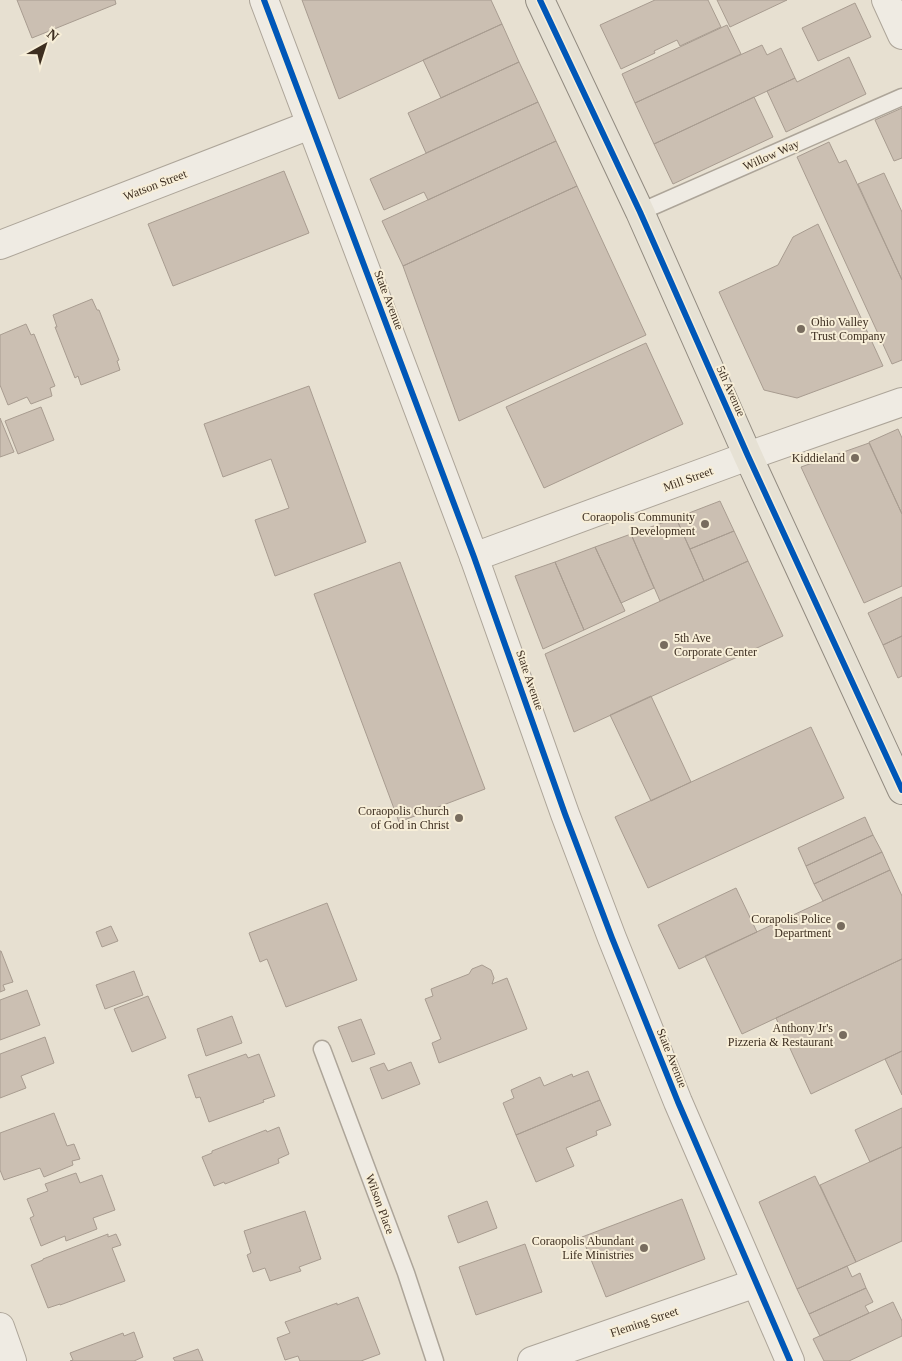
<svg xmlns="http://www.w3.org/2000/svg" width="902" height="1361" font-family="'Times New Roman',serif">
<style>
.building{fill:#cbbfb2;stroke:#a89c90}
.lines{fill:none;stroke-linecap:round;stroke-linejoin:round}
.service-casing{stroke:#ada599;stroke-width:19}
.minor-casing{stroke:#ada599;stroke-width:30}
.tertiary-casing{stroke:#ada599;stroke-width:30}
.primary-casing{stroke:#928b80;stroke-width:30}
.service{stroke:#efebe3;stroke-width:16}
.minor{stroke:#efebe3;stroke-width:28}
.tertiary{stroke:#efebe3;stroke-width:28}
.primary{stroke:#e6e1d4;stroke-width:28}
.cycleway-casing{stroke:#f7eed8;stroke-width:9}
.cycleway{stroke:#0057b8;stroke-width:6}
.poi-dot{fill:#786c5e;stroke:#f7eed8;stroke-width:2}
.labels{text-anchor:middle;stroke-width:4;stroke-linejoin:round;paint-order:stroke}
.street-label{font-size:12px;fill:#3d2e20;stroke:#f7eed8}
.poi-label{font-size:12px;fill:#3d2e20;stroke:#f7eed8;text-anchor:end}
</style>
<rect width="100%" height="100%" fill="#e7e0d1"/>
<path class="building" d="M17 0H115L116 4 32 38Z
M302 0H491L502 24 339 99Z
M655 0H708L721 27 680 46 677 40 654 51 655 53 621 69 600 25Z
M717 0H787L730 27Z
M855 3 871 37 818 61 802 28Z
M502 24 519 62 441 98 423 60Z
M727 25 741 54 635 103 622 74Z
M762 45 767 55 781 48 795 78 654 144 635 103Z
M849 57 866 94 786 132 767 91 795 78 797 82Z
M519 62 538 102 426 153 408 113Z
M754 97 773 137 673 184 654 144Z
M538 102 556 141 428 200 424 192 384 210 370 179Z
M902 108V158L894 161 875 120Z
M556 141 577 186 403 266 382 221Z
M829 142 839 163 846 160 902 280V360L892 364 797 157Z
M284 171 309 233 173 286 148 224Z
M884 173 902 212V280L858 184Z
M577 186 646 335 459 421 403 266Z
M818 224 883 366 797 398 764 390 719 292 778 265 793 237Z
M92 299 97 310H99L119 360 117 361 120 370 81 385 78 376 75 378 55 327H57L53 315Z
M26 324 31 335 34 334 55 386 50 388 52 396 31 404 27 397 8 405 0 385V335Z
M646 343 683 424 544 488 506 407Z
M309 386 366 542 275 576 255 520 289 508 271 459 223 477 204 424Z
M41 407 54 440 18 454 5 421Z
M0 418 14 452 0 457Z
M898 429 902 438V514L869 442Z
M869 443 902 514V586L864 603 801 467Z
M720 501 734 531 690 549 676 518Z
M676 518 704 581 660 601 631 534Z
M734 531 748 561 704 581 690 549Z
M631 534 654 588 621 603 595 547Z
M595 547 625 611 584 630 555 562Z
M748 561 783 636 574 732 545 654Z
M400 562 485 789 399 822 314 594Z
M555 562 584 630 543 649 515 576Z
M902 597V636L883 645 868 613Z
M902 636V676L898 678 883 645Z
M651 696 691 782 651 801 610 715Z
M811 727 844 798 648 888 615 817Z
M865 817 873 835 806 866 798 848Z
M873 835 882 852 814 884 806 866Z
M882 852 890 870 823 901 814 884Z
M890 870 902 896V959L742 1034 705 956Z
M736 888 757 932 679 969 658 925Z
M327 903 357 980 286 1007 267 959 260 962 249 933Z
M111 926 118 941 102 947 96 932Z
M0 951H1L13 982 3 985 5 990 0 992Z
M902 959V1051L811 1094 776 1018Z
M482 965 491 970 494 978 492 984 507 978 527 1029 439 1063 432 1043 441 1039 425 999 433 996 431 989 469 974 472 969Z
M134 971 143 995 105 1009 96 985Z
M27 990 40 1025 0 1040V1000Z
M148 996 166 1038 132 1052 114 1009Z
M232 1016 242 1043 206 1056 197 1029Z
M361 1019 375 1054 352 1062 338 1027Z
M45 1037 54 1063 21 1076 26 1088 0 1098V1054Z
M902 1051V1095L885 1059Z
M246 1054 248 1058 259 1054 275 1096 263 1100 264 1102 209 1122 200 1097 196 1098 188 1075Z
M411 1062 420 1084 382 1099 370 1068 384 1063 388 1071Z
M588 1071 600 1100 516 1135 503 1103 514 1098 511 1090 540 1077 544 1086 572 1074 573 1077Z
M600 1100 611 1125 596 1131 597 1135 566 1148 574 1166 536 1182 516 1135Z
M902 1108V1147L870 1162 855 1130Z
M54 1113 67 1146 74 1144 80 1159 72 1161 73 1165 44 1177 40 1168 4 1180 0 1170V1133Z
M279 1127 289 1154 278 1159 279 1163 225 1184 224 1182 214 1186 202 1157 212 1153V1151L266 1130 267 1132Z
M902 1147V1241L856 1262 820 1185Z
M76 1173 80 1183 102 1175 115 1210 93 1218 97 1229 66 1241 65 1236 41 1246 30 1218 34 1216 27 1199 48 1191 45 1184Z
M815 1176 856 1262 797 1289 759 1202Z
M682 1199 705 1259 606 1297 582 1237Z
M487 1201 497 1228 458 1243 448 1216Z
M305 1211 321 1259 299 1267 301 1271 270 1281 265 1268 253 1272 247 1255 251 1253 244 1231Z
M108 1234V1237L116 1234 121 1245 112 1248 125 1281 60 1305V1304L48 1308 31 1265 43 1260V1259Z
M525 1244 542 1292 476 1315 459 1267Z
M847 1266 852 1277 860 1273 866 1288 809 1314 797 1289Z
M866 1288 873 1302 865 1306 869 1313 820 1336 809 1314Z
M358 1297 380 1354 361 1361H300L298 1356 285 1360 277 1338 290 1333 285 1322 337 1303V1305Z
M893 1302 902 1321V1336L849 1361H824L813 1339Z
M134 1332 143 1357 134 1361H70L73 1360 70 1353 123 1333 124 1336Z
M198 1349 203 1361H175L173 1358Z"/>
<g class="lines">
<defs>
<path id="service" d="M640 212 902 97
M322 1049 406 1273 435 1361"/>
<path id="minor" d="M886 0 902 35
M0 245 310 125
M474 557 748 456 902 402
M0 1327 12 1361
M532 1361 756 1283"/>
<path id="tertiary" d="M264 0 474 557 565 814 612 938 678 1102 790 1361"/>
<path id="primary" d="M540 0 640 212 748 456 902 790"/>
</defs>
<use href="#service" class="service-casing"/>
<use href="#minor" class="minor-casing"/>
<use href="#tertiary" class="tertiary-casing"/>
<use href="#primary" class="primary-casing"/>
<use href="#service" class="service"/>
<use href="#minor" class="minor"/>
<use href="#tertiary" class="tertiary"/>
<use href="#primary" class="primary"/>
<defs>
<path id="cycleway" d="M264 0 474 557 565 814 612 938 678 1102 790 1361
M540 0 640 212 748 456 902 790"/>
</defs>
<use href="#cycleway" class="cycleway-casing"/>
<use href="#cycleway" class="cycleway"/>
</g>
<g class="poi-dot">
<circle cx="801" cy="329" r="5"/>
<circle cx="855" cy="458" r="5"/>
<circle cx="705" cy="524" r="5"/>
<circle cx="664" cy="645" r="5"/>
<circle cx="459" cy="818" r="5"/>
<circle cx="841" cy="926" r="5"/>
<circle cx="843" cy="1035" r="5"/>
<circle cx="644" cy="1248" r="5"/>
</g>
<g class="labels">
<g class="street-label">
<text transform="translate(771 155) rotate(-24)" y="4">Willow Way</text>
<text transform="translate(155 185) rotate(-21)" y="4">Watson Street</text>
<text transform="translate(389 300) rotate(69)" y="4">State Avenue</text>
<text transform="translate(731 391) rotate(66)" y="4">5th Avenue</text>
<text transform="translate(688 479) rotate(-20)" y="4">Mill Street</text>
<text transform="translate(530 680) rotate(71)" y="4">State Avenue</text>
<text transform="translate(672 1058) rotate(68)" y="4">State Avenue</text>
<text transform="translate(380 1204) rotate(70)" y="4">Wilson Place</text>
<text transform="translate(644 1322) rotate(-19)" y="4">Fleming Street</text>
</g>
<g class="poi-label">
<text x="811" y="326" text-anchor="start">Ohio Valley<tspan x="811" dy="14">Trust Company</tspan></text>
<text x="845" y="462">Kiddieland</text>
<text x="695" y="521">Coraopolis Community<tspan x="695" dy="14">Development</tspan></text>
<text x="674" y="642" text-anchor="start">5th Ave<tspan x="674" dy="14">Corporate Center</tspan></text>
<text x="449" y="815">Coraopolis Church<tspan x="449" dy="14">of God in Christ</tspan></text>
<text x="831" y="923">Corapolis Police<tspan x="831" dy="14">Department</tspan></text>
<text x="833" y="1032">Anthony Jr's<tspan x="833" dy="14">Pizzeria &amp; Restaurant</tspan></text>
<text x="634" y="1245">Coraopolis Abundant<tspan x="634" dy="14">Life Ministries</tspan></text>
</g>
</g>
<g transform="translate(45 45) rotate(39)" stroke="#f7eed8" stroke-width="4" paint-order="stroke">
<path d="M0-4L9 19L0 12L-9 19Z" fill="#3d2e20"/>
<text y="-8" font-size="14" font-weight="bold" text-anchor="middle" fill="#3d2e20">N</text>
</g>
</svg>
